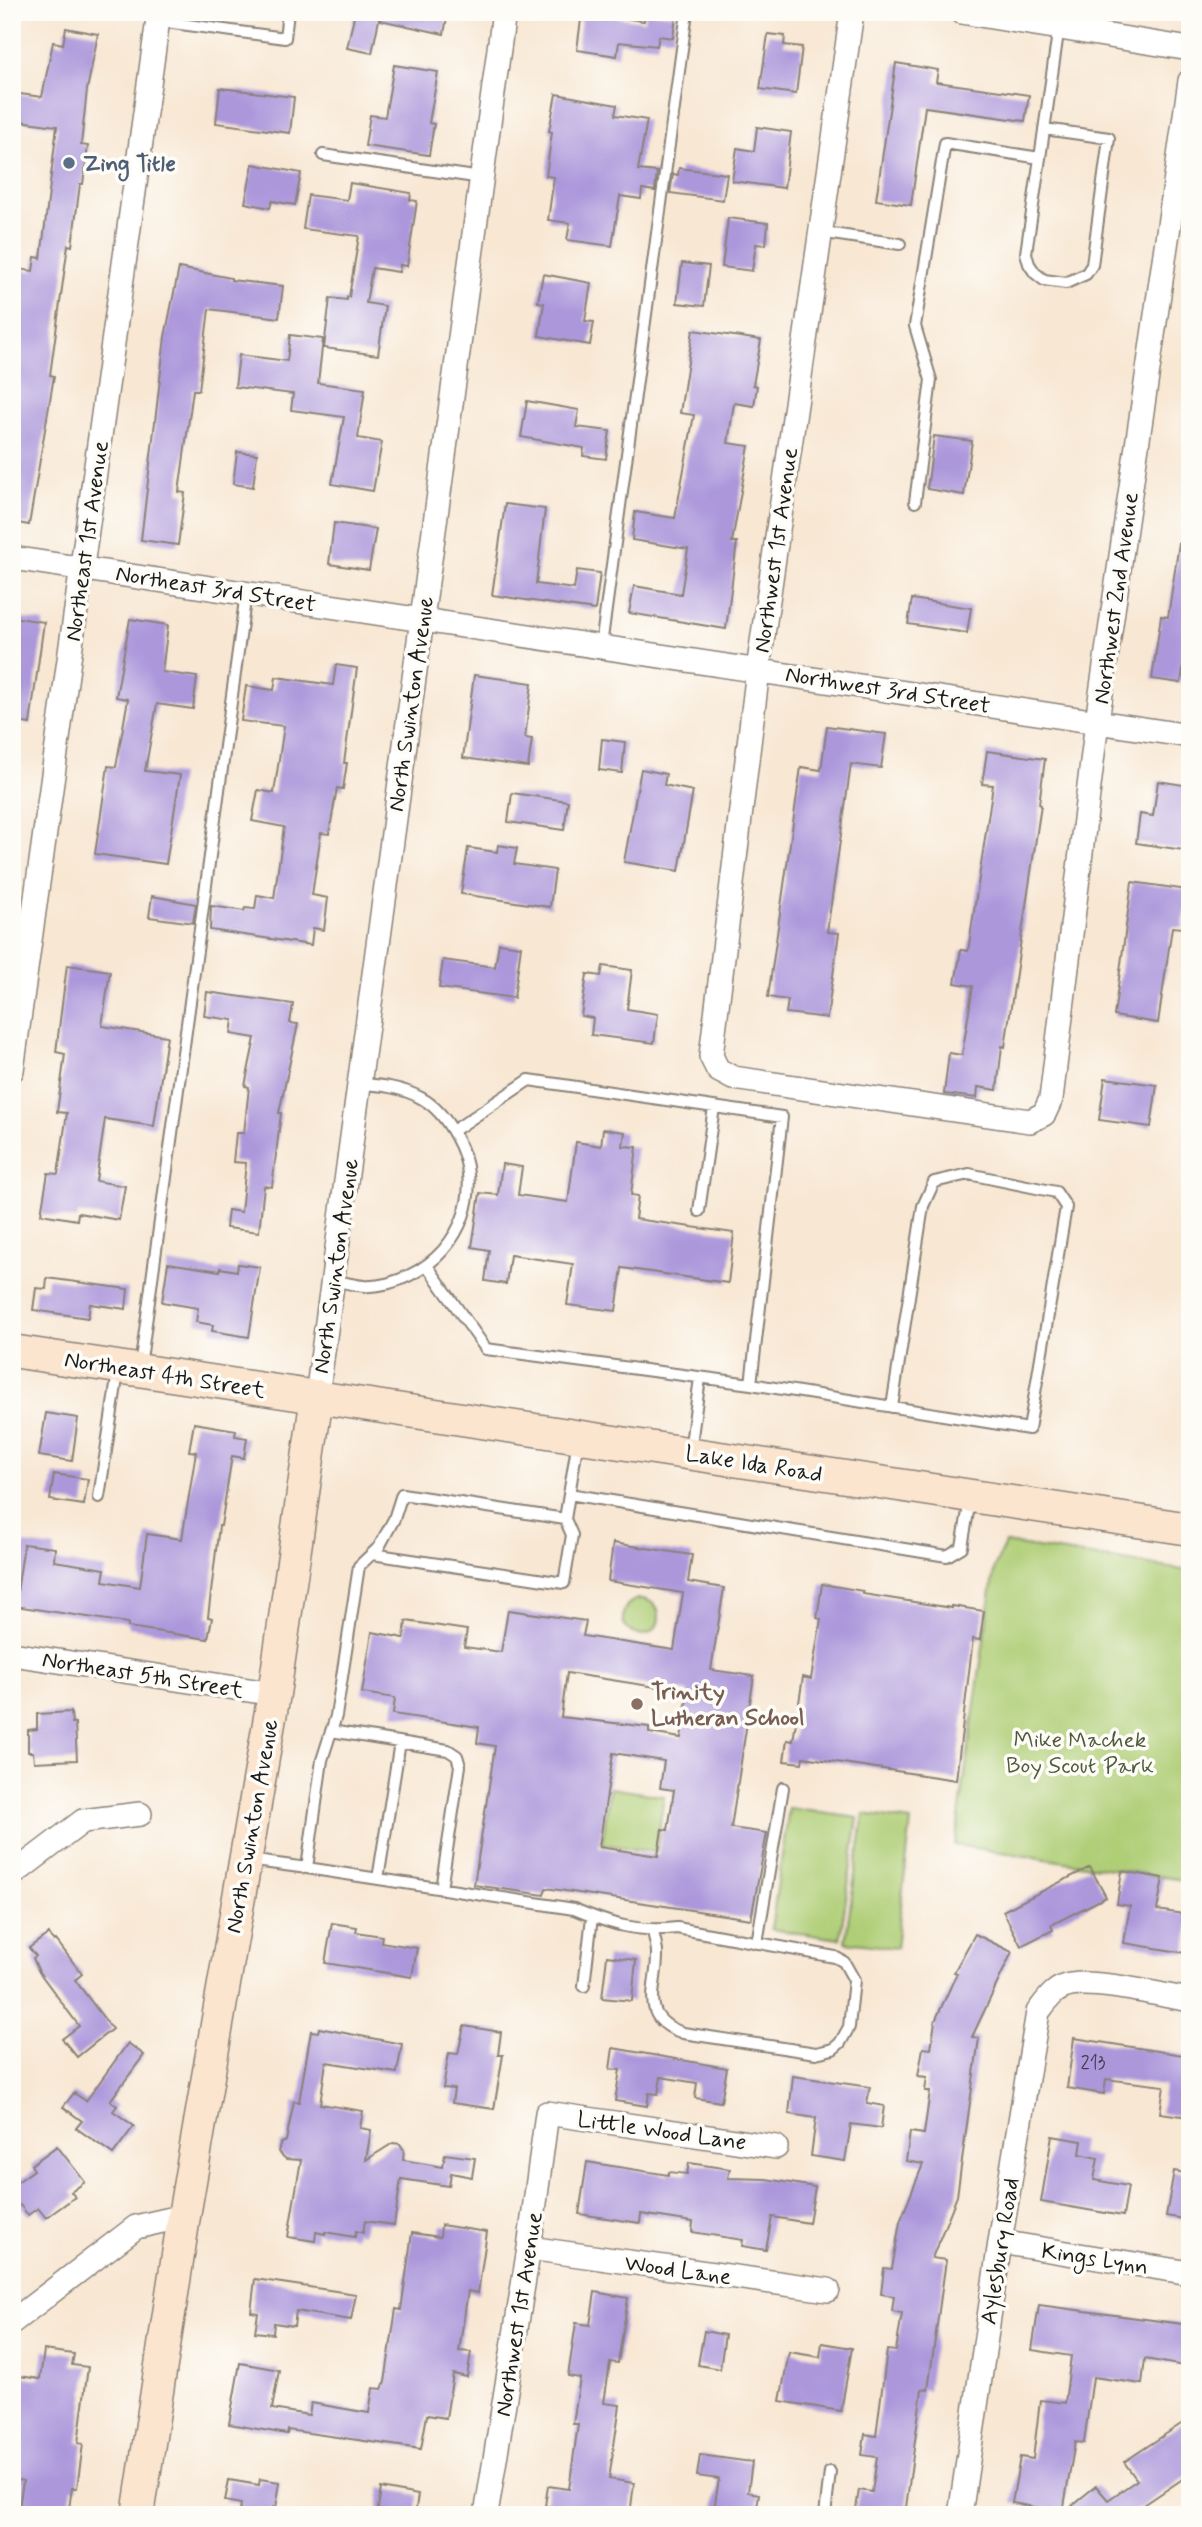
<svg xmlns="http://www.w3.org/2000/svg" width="1202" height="2527" font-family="Mynerve,sans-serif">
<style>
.green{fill:#afce76;stroke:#667549;stroke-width:2}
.building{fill:#ac97db;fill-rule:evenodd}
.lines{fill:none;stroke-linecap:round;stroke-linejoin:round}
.lane-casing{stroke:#8a8278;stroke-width:14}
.street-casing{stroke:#8a8278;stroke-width:26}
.secondary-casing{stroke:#8a8278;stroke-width:35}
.lane{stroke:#fff;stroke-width:10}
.street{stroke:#fff;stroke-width:23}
.secondary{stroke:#fce5cf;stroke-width:32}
.service-dot{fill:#5c6f8a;stroke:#fdfcf7;stroke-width:2.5}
.education-dot{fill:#8d6e63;stroke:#fdfcf7;stroke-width:2.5}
.labels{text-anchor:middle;stroke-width:7;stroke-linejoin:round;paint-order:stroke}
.number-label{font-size:19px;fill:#403b4c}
.service-label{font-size:23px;font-weight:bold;fill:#4e5e75;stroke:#fdfcf7;text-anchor:start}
.street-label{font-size:23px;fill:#1c1c1c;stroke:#fdfcf7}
.education-label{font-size:23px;font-weight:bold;fill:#785e54;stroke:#fdfcf7;text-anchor:start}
.park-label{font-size:23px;fill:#4f5a3c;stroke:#fdfcf7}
</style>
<rect width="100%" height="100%" fill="#fdfcf7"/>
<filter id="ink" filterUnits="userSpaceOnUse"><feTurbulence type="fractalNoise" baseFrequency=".0143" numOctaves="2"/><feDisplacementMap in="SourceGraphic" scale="14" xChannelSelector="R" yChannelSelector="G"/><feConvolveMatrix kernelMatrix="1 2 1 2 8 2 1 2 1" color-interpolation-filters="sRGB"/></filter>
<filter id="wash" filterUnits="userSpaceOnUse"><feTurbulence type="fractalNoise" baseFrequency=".00686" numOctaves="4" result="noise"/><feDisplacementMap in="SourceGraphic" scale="28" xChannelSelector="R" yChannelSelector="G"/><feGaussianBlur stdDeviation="1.57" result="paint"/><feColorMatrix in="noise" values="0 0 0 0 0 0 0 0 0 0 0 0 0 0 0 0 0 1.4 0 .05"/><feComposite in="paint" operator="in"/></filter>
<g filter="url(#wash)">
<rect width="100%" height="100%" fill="#f8e7d3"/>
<path class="green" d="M1005 1543 1190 1571V1881L955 1845 994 1569Z
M623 1617a18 18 0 1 1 36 0a18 18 0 1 1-36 0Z
M610 1788 664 1796 656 1852 602 1844Z
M789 1808 858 1818 840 1939 771 1929Z
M864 1814 911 1821 896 1948 845 1942Z"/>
<g id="blocks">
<path class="building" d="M355 12H448L444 34 380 20V15L372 53 347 48Z
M582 12 644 21 645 12 676 15 673 38 659 36 657 46 619 42 617 56 577 50Z
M66 28 98 34 87 90 81 145 88 146 83 184H80L72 246 68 245 50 375 54 376 29 525 12 522V305L18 269 33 271 35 257 41 258 57 126 12 120V93L42 97 53 42 63 44Z
M768 34 785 36 784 45 802 47 796 94 760 89Z
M896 63 938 70 936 82 1029 95 1025 121 925 107 911 205 876 200Z
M394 65 438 72 429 123 434 124 429 155 365 146 370 115 385 117Z
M220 88 294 97 290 133 216 123Z
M556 94 617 105 615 115 647 120 638 170 657 172 655 191 642 189 641 199 620 196 612 246 567 240 570 223 548 220 554 177 546 176 552 132 549 131Z
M757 127 791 132 784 188 732 181 737 148 754 151Z
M253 164 301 173 295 205 272 201 270 208 245 203Z
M679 168 727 174 723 200 670 193 673 174 678 175Z
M350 183 411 193 410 200 417 201 407 266 400 265 399 272 372 268 366 303 385 306 378 355 324 348 330 298 347 300V297H349L359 236 303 229 308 195 347 200Z
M728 218 768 223 766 245 756 244 752 271 722 267Z
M682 263 709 266 704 306 677 303Z
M179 268 231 278V280L283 286 279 318 209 309 199 390H193L179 492 185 493 178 545 141 540 165 337Z
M543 274 591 283 585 321 594 322 590 345 539 336 544 303 538 302Z
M693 330 761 340 753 385 757 386 754 406 734 403 728 443 749 446 732 542H737L726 629 629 613 634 586 681 594 688 549 632 540 635 512 675 518 694 415 680 413Z
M290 335 323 339 318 383 365 389 358 438 382 442 373 491 332 484 344 417 291 410 293 394 235 387 239 355 287 361Z
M527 401 579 410 576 427 610 431 606 459 583 456 584 448 521 437Z
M934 436 972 441 964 495 927 489Z
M237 452 257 454 253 487 233 484Z
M505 504 545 509 536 584 574 589 577 570 600 573 595 610 492 595Z
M334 523 376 529 369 570 329 564Z
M1179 543 1190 544V622L1181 683 1152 679 1161 616 1168 617Z
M912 599 971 608 967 633 908 624Z
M12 617 44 622 30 724 12 721Z
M130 619 168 625 162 672 197 677 193 709 157 704 145 771 180 775 166 864 95 854 108 766 116 767 128 699 116 697Z
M336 665 357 668 344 763H347L343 789 337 788 329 834 321 833 312 895 328 898 324 930 313 928 311 945 210 930 211 906 244 911 245 908 255 909 257 895 274 898 284 827 252 821 258 790 274 793 284 726 241 721 246 686 274 690 276 677 333 685Z
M474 675 532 683 525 738 532 739 528 767 463 758Z
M827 726 886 734 881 768 851 764 827 932 839 933 827 1018 786 1013 788 1000 768 997 801 767 821 770Z
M602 739 625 742 622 773 599 770Z
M987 751 1045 759 1039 804 1041 805 1005 1047 1002 1046 997 1090 978 1087 977 1098 944 1094 949 1053 962 1055 973 986 955 983 961 950 968 951 993 785 982 784Z
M641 769 666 774 664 785 693 791 679 871 624 862Z
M1158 781 1190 786V851L1136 843 1140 814 1153 816Z
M512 793 568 801 564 830 508 822Z
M498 845 517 848 514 864 555 870 550 907 461 894 468 848 497 852Z
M1132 882 1188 890 1183 928 1172 927 1158 1023 1114 1016Z
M152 896 196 904 193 923 149 917Z
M499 943 521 946 514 998 439 988 443 960 495 967Z
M67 965 110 971 102 1026 167 1036 154 1126 105 1119 96 1181 125 1186 119 1220 78 1213 77 1220 41 1214 48 1173 58 1174 67 1113 57 1112 65 1054 56 1052Z
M603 966 632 970 627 1009 658 1014 654 1043 591 1035 593 1018 581 1016 587 974 601 976Z
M207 992 293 1004 290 1023 298 1024 279 1113H281L272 1187 264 1186 259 1232 226 1228 228 1210 241 1212 246 1163 233 1162 236 1133H244L249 1087 245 1086 255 1038 231 1034 233 1020 204 1016Z
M1105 1078 1157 1085 1151 1127 1099 1120Z
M603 1129 625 1132 623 1146 637 1147 631 1195 638 1196 635 1219 734 1233 728 1283 622 1268 616 1311 567 1305 573 1264 510 1255 506 1284 485 1281 489 1250 472 1247 480 1193 498 1195 502 1164 522 1167 518 1195 568 1202 576 1142 601 1146Z
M168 1263 220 1271V1268L237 1271 238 1264 260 1267 249 1337 212 1331 213 1325 196 1322 198 1308 162 1302Z
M47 1278 128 1289 126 1309 90 1304 88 1318 33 1310 36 1288 46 1289Z
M46 1413 78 1418 72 1461 39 1456Z
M194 1423 236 1430 235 1436 247 1438 244 1458 232 1456 221 1526H219L208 1617 212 1618 208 1639 128 1627V1623L15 1606 24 1544 55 1548 54 1561 105 1569 103 1581 140 1587 147 1534 182 1539 196 1452 189 1451Z
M54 1474 88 1479 84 1505 50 1500Z
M613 1543 692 1555 688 1582 724 1588 711 1670 754 1676 731 1828 767 1833 751 1919 546 1888 544 1895 474 1885 495 1746 477 1743 479 1727 393 1714 395 1698 362 1693 372 1632 404 1638 406 1621 467 1630 464 1647 501 1652 508 1610 586 1621 583 1636 674 1650 683 1593 608 1581ZM567 1673 688 1692 681 1738 649 1733V1727L561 1717ZM613 1753 664 1761 660 1788 674 1790 668 1830 662 1829 658 1856 599 1847Z
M822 1584 863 1591V1594L952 1608V1606L984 1611 980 1640 973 1639 956 1780 803 1757 802 1763 784 1761 787 1740 793 1741 803 1677 811 1679 821 1619 817 1618Z
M71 1712 72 1723H75L77 1760 34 1762 33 1752H28V1730L37 1729V1714Z
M1090 1867 1106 1897 1051 1925 1053 1930 1021 1946 1003 1911Z
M1122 1871 1163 1878 1157 1910 1190 1915 1186 1953 1124 1943 1130 1906 1117 1904Z
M332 1923 357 1927 356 1932 382 1936 381 1942 417 1948 412 1977 325 1963Z
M48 1934 54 1941 56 1940 82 1974 75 1980 112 2029 77 2057 62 2039 79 2026 39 1972 33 1958 36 1956 29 1948Z
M975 1934 1012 1952 972 2037 979 2038 957 2196 932 2258 946 2260 928 2390 922 2389 905 2515H855L859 2490 872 2492 877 2457 862 2455 865 2434 876 2436 887 2350 896 2351 902 2313 892 2311 894 2296 881 2294 884 2268 892 2269 900 2222 923 2164 906 2161 910 2132 924 2134 930 2091H925L927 2077 918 2076 923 2048 931 2049 935 2021 957 1973 954 1972Z
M607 1956 636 1960 632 2001 602 1998Z
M464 2026 501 2032 498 2055H503L494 2109 452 2103 454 2089 443 2088 449 2053 458 2054Z
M319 2028 402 2044 397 2073 326 2062 320 2104 363 2111 360 2128 371 2130 366 2160 393 2143 400 2144 404 2150 403 2160 443 2167 445 2154 475 2158 472 2177 451 2173 449 2186 401 2179 394 2225 365 2221 363 2233 356 2231 355 2237 325 2232V2234L316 2232 315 2241 288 2237 301 2160 286 2159 278 2152 280 2144 286 2141 294 2101 299 2102 311 2031 318 2032Z
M1074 2038 1190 2056V2117L1160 2113 1164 2086 1106 2079 1104 2094 1067 2088Z
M128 2043 144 2055 110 2101 117 2106 113 2111 134 2126 113 2154 76 2128 82 2121 63 2107 74 2093 86 2101Z
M613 2048 727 2068 721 2102 695 2098 697 2083 661 2077 658 2094 649 2093 647 2106 615 2101 620 2070 610 2069Z
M793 2076 870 2087 867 2103 884 2106 881 2128 851 2124 845 2161 811 2156 816 2118 789 2114Z
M1052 2136 1082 2141 1080 2154 1098 2158 1094 2180 1128 2186 1123 2216 1041 2202Z
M57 2146 85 2182 71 2192 75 2197 46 2218 38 2208 28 2215 20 2205 12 2210V2186L34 2170 31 2165Z
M587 2162 668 2175 669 2172 687 2174 689 2163 730 2169 728 2178 766 2179 815 2187 809 2223 772 2217 766 2250 742 2246 743 2240 692 2232 693 2222 641 2214 640 2223 579 2214Z
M1174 2171 1190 2174V2220L1166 2216Z
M441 2225 487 2232 478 2293 468 2291 459 2351 471 2352 467 2377 453 2374 446 2418 427 2415 421 2449 288 2430 287 2434 229 2424 240 2363 279 2370 272 2409 309 2415 311 2403 369 2413 373 2388 382 2389 385 2382 396 2309 401 2310 412 2233 440 2237Z
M255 2279 356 2294 351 2320 296 2311 294 2326 274 2323 273 2334 255 2332 258 2313 251 2312Z
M595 2292 628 2298 618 2363 610 2362 604 2403 620 2405 609 2479 634 2483 630 2515H607L545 2506 548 2486 569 2489 578 2424H573L580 2378 568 2376 576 2323 590 2325Z
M1039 2305 1190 2325V2367L1145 2359 1142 2384 1093 2377 1084 2443 1075 2442 1063 2512 1012 2503 1020 2457 1033 2459 1040 2400 1065 2403 1071 2356 1032 2350Z
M704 2331 725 2335 720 2369 698 2365Z
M822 2343 852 2348 841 2411 780 2401 789 2352 820 2357Z
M44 2350 74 2354 72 2365 88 2367 78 2443 83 2444 77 2488H72L68 2515H18L23 2481 12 2479V2375L40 2379Z
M1190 2418V2474L1129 2515H1060L1096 2486 1108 2500 1137 2480 1124 2462Z
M700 2455 752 2462 748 2492 759 2494 756 2515H713L719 2479 697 2476Z
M260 2479 280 2482 276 2508 273 2507 272 2515H239L241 2504 225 2501 229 2480 259 2485Z
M381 2488 418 2495 415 2515H377Z"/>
</g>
</g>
<g filter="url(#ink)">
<use href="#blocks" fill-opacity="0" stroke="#8a8278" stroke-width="2"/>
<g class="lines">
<defs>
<path id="lane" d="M158 21 285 38 288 12
M323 155 482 178
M1040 158 1026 253 1029 264 1035 273 1044 280 1066 283 1086 274 1092 265 1109 138 1044 129
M819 232 900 244
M915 502 931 380 915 326 945 143 1040 158 1061 12
M601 646 687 12
M699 1211 714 1107
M428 1267 486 1349 751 1384 782 1117 529 1080 453 1131
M333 1280C343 1282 354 1285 364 1286 379 1287 397 1282 410 1275 462 1250 485 1188 456 1137 448 1122 436 1106 421 1098 401 1087 381 1085 359 1084
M140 1367 246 593
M751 1384 1029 1429 1066 1207 1056 1192 969 1174 934 1182 923 1206 892 1407
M690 1451 700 1378
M569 1494 947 1556 962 1547 970 1500
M99 1497 118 1372
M372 1554 564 1583 572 1535 565 1519 578 1440
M331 1731 448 1750 457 1756 460 1766 441 1889
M248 1860 307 1868 322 1760 336 1716 359 1566 379 1547 394 1519 402 1494 565 1519
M307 1868 574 1909C610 1924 637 1933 677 1928L835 1957 844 1962 854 1980 849 2027 840 2043 833 2049 816 2053 683 2033C637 2017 658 1988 657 1953 657 1946 654 1938 653 1931
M378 1879 400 1742
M757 1943 783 1788
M584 1986 592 1917
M825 2515 830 2472"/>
<path id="street" d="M852 12 758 670 711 1056 718 1070 733 1078 1030 1121 1044 1114 1051 1099 1097 721 1190 81
M961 12 1190 49
M12 558 1190 736
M12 1070 159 12
M317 1396 504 12
M12 1654 274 1694
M12 1875 83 1821 140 1814
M1000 2242 1190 2273
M529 2248 828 2290
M12 2322 136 2227 184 2216
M486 2515 529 2248 547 2113 776 2147
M960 2515 1000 2242 1038 2012C1047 2000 1055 1987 1071 1985 1098 1980 1160 1995 1190 2000"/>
<path id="secondary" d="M12 1351 1190 1529
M138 2515 184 2216 274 1694 317 1396"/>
</defs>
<use href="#lane" class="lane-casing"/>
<use href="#street" class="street-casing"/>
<use href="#secondary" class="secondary-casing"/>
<use href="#lane" class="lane"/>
<use href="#street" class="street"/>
<use href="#secondary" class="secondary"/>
</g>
</g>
<circle class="service-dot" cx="69" cy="163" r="7"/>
<circle class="education-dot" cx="637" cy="1704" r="7"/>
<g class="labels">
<g class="number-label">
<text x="1093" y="2069">213</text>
</g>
<g class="service-label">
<text x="83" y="171">Zing Title</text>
</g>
<g class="street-label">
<text transform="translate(86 541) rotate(-82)" y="8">Northeast 1st Avenue</text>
<text transform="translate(775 550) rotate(-82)" y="8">Northwest 1st Avenue</text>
<text transform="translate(216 588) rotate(9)" y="8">Northeast 3rd Street</text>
<text transform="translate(1115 598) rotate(-82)" y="8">Northwest 2nd Avenue</text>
<text transform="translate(888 689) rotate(9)" y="8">Northwest 3rd Street</text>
<text transform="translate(410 704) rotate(-82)" y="8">North Swinton Avenue</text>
<text transform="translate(335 1266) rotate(-82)" y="8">North Swinton Avenue</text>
<text transform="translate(165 1374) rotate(9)" y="8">Northeast 4th Street</text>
<text transform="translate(754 1463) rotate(9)" y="8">Lake Ida Road</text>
<text transform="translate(143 1674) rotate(9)" y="8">Northeast 5th Street</text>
<text transform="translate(251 1826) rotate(-80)" y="8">North Swinton Avenue</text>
<text transform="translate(662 2130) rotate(8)" y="8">Little Wood Lane</text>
<text transform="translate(999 2251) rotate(-81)" y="8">Aylesbury Road</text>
<text transform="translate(1095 2258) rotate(9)" y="8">Kings Lynn</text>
<text transform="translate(678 2269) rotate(8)" y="8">Wood Lane</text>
<text transform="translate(518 2314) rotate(-81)" y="8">Northwest 1st Avenue</text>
</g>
<g class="education-label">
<text x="651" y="1699">Trinity<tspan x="651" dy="26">Lutheran School</tspan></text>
</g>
<g class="park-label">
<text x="1080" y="1747">Mike Machek<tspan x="1080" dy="26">Boy Scout Park</tspan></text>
</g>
</g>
<rect width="1202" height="2527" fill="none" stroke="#fdfcf7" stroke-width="42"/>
</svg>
